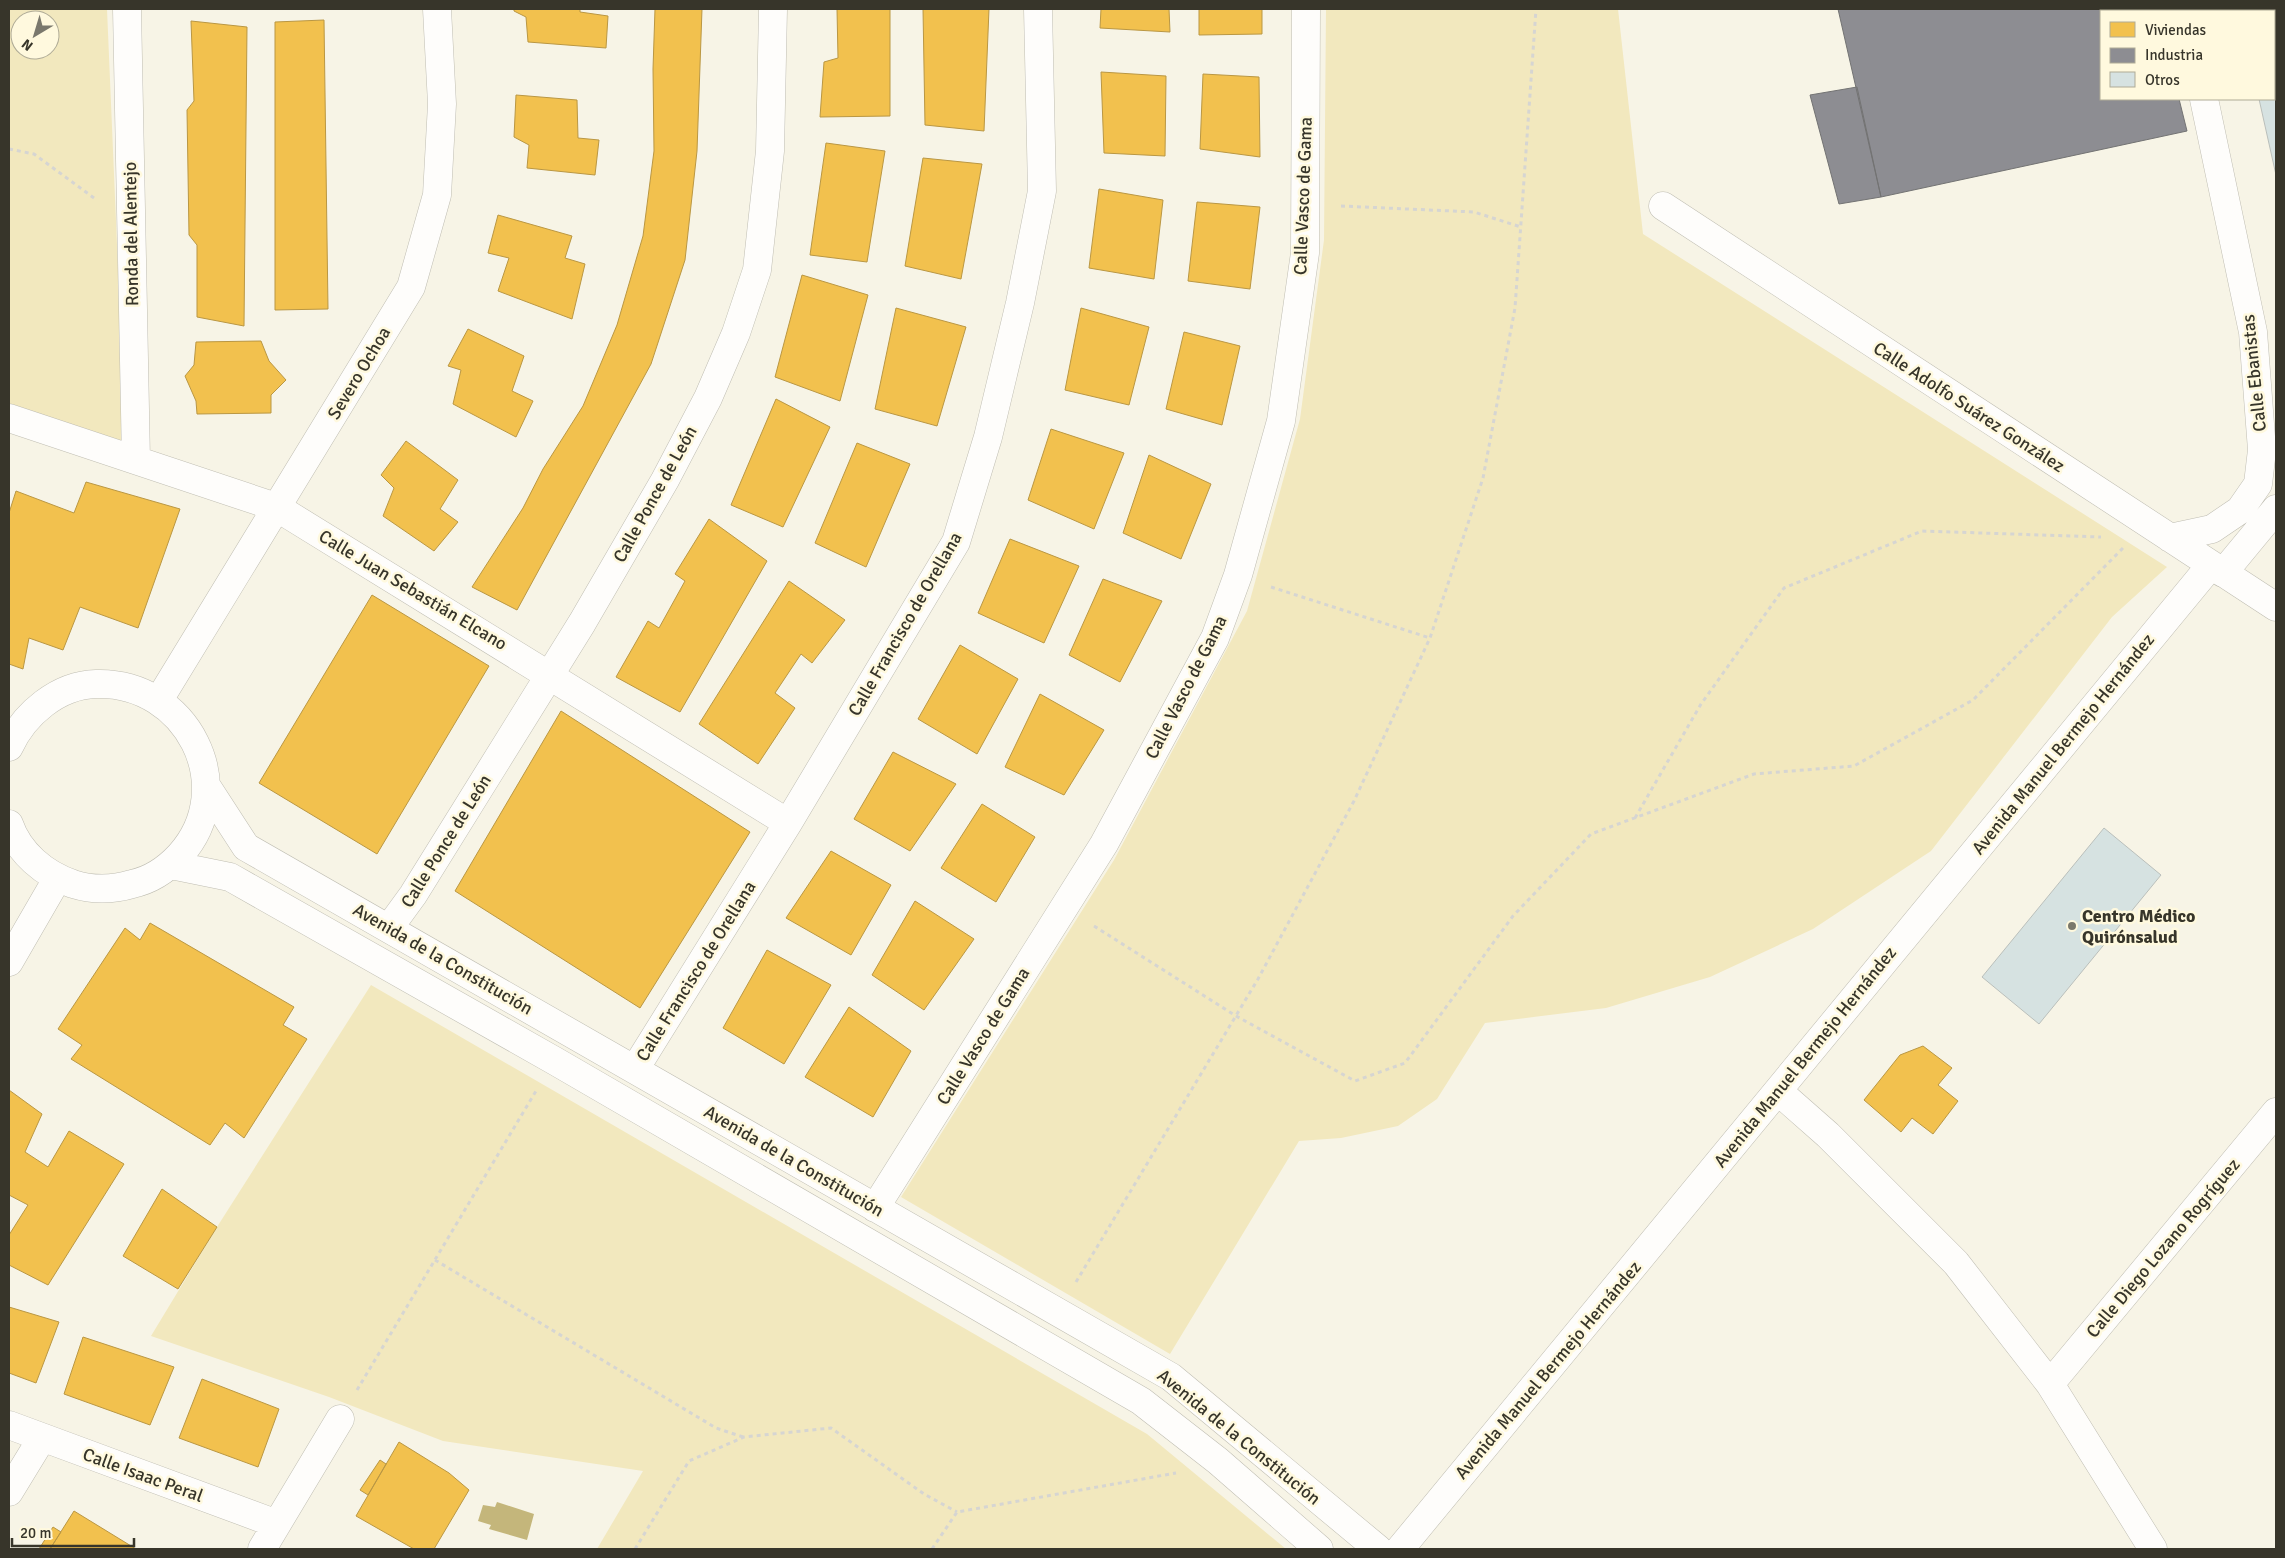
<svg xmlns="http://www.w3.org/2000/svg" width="2285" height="1558" font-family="Signika,sans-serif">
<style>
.green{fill:#f2e8be;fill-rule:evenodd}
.water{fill:#c4b67b}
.homes{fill:#f2c14e;stroke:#ba9743}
.industry{fill:#8d8d92;stroke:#737373}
.building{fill:#d6e2e1;stroke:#babfbb}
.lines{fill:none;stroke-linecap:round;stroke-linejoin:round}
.minor-casing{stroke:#bfbdb2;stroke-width:29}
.path{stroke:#d6d5d2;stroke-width:3;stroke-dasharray:4 4;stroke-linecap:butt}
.minor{stroke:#fefdfb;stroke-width:28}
.poi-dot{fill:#7a786c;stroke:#fff9de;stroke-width:2}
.labels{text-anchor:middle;stroke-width:5;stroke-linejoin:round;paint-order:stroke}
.street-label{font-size:18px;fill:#37352a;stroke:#fff9de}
.poi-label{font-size:18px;font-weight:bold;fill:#37352a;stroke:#fff9de;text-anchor:start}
</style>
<rect width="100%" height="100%" fill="#f7f4e6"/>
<path class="green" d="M9 9H107L126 457 9 418ZM20 20H50V50H20Z
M1326 9H1618L1643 234 2167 567 2112 617 1931 851 1813 929 1710 977 1606 1008 1485 1023 1437 1099 1398 1126 1341 1138 1299 1141 1170 1354 901 1197 1114 860 1247 611 1300 419 1324 240Z
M371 985 1147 1434 1286 1549H597L643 1471 443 1441 329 1397 151 1336 217 1227Z"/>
<path class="water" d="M497 1502 534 1514 527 1540 489 1529 491 1525 478 1521 483 1505 495 1507Z"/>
<path class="homes" d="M514 9H580V12L608 16 606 48 528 42 526 17 514 11Z
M655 9H702L697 151 685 260 651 364 517 610 472 587 523 508 543 469 583 406 617 325 643 236 654 151 653 69Z
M837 9H890V116L820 117 824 62 838 58Z
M923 9H989L984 131 925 125Z
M1101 9H1169L1170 32 1100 28Z
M1199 9H1262V34L1199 35Z
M324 20 328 309 275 310V22Z
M191 21 247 27 244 326 197 317V245L189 235 187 110 194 101Z
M1101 72 1166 76 1165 156 1104 153Z
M1203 74 1259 77 1260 157 1200 149Z
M516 95 577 100 578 138 599 140 595 175 527 168 529 145 514 137Z
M826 143 885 151 867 262 810 255Z
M923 158 982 164 961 279 905 266Z
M1099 189 1163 200 1154 279 1089 268Z
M1197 202 1260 207 1250 289 1188 281Z
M498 215 572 236 565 258 585 264 572 319 498 291 509 258 488 253Z
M802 275 868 295 840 401 775 377Z
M896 308 966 327 937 426 875 409Z
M1081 308 1149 327 1129 405 1065 390Z
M468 329 524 356 512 391 533 401 516 437 453 404 461 370 448 366Z
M1184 332 1240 346 1222 425 1166 409Z
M261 341 269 361 286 380 271 395V413L197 414 196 401 185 376 194 365 196 342Z
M776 399 830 427 783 527 731 505Z
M1051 429 1124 453 1094 529 1028 500Z
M406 441 458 480 440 509 458 522 434 551 383 516 394 488 381 475Z
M857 443 910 464 866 567 815 543Z
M1149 455 1211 484 1181 559 1123 533Z
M86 482 180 509 138 628 80 607 63 650 29 638 23 669 9 664V513L16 491 74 513Z
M709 519 767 561 680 712 616 677 648 621 659 628 685 581 675 574Z
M1010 539 1079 566 1044 643 978 613Z
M1103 579 1162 601 1120 682 1069 655Z
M789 581 845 620 812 663 801 654 775 693 795 708 758 764 699 724Z
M372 595 489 666 377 854 259 783Z
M960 645 1018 679 977 754 918 719Z
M1040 694 1104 730 1064 795 1005 767Z
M561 711 750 832 640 1008 455 891Z
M893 752 956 784 910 851 854 819Z
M982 804 1035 837 996 902 941 868Z
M831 851 891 885 851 955 786 918Z
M915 901 974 939 924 1010 872 975Z
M150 923 294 1007 283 1025 307 1039 244 1138 225 1123 210 1145 71 1059 82 1045 58 1029 125 928 140 940Z
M767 950 831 985 784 1064 723 1028Z
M849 1007 911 1051 873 1117 805 1077Z
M1923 1046 1952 1068 1938 1085 1958 1101 1933 1134 1912 1118 1901 1132 1864 1100 1900 1055Z
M9 1090 42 1114 25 1152 48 1167 69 1131 124 1164 48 1285 9 1265V1235L28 1205 9 1195Z
M162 1189 217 1227 178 1289 123 1256Z
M9 1307 59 1322 36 1383 9 1373Z
M83 1337 174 1367 150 1425 64 1394Z
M202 1379 279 1409 258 1467 179 1438Z
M399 1442 449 1473 469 1490 434 1549H414L356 1516Z
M380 1460 386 1464 368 1495 360 1490Z
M74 1511 136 1549H50Z
M53 1527 61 1532 50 1549H39Z"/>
<path class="industry" d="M1838 9H2159V11H2101V99H2179L2187 131 1881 197Z
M1857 87 1881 197 1839 204 1810 95Z"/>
<path class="building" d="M2238 9H2276V175L2259 99H2274V11H2239Z
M2104 828 2161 875 2039 1024 1982 977Z"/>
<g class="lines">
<defs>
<path id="minor" d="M127 9 136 460
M2185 9V11
M1663 206 2276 607
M9 418 276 507 788 823
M2170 538 2212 529 2240 510 2258 484 2262 450 2253 332 2204 99
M2223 573 2276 509
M159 700 411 287 437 195 442 104 437 9
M9 747C24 714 58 685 96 684 187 681 241 787 180 855 167 869 151 880 132 884 112 890 92 890 73 884 44 874 19 853 9 824
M207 787 246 847 1171 1377 1378 1549
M171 865 230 877 555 1061 1141 1401 1218 1461 1319 1549
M389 928 413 895 582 623 665 480 708 398 736 333 757 270 770 151 773 9
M9 962 57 879
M635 1069 788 823 956 542 988 437 1020 303 1042 191 1038 9
M1778 1091 1828 1135 1956 1263 2050 1384 2153 1549
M875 1208 1104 844 1215 638 1238 575 1281 421 1305 253 1306 9
M2050 1384 2276 1112
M9 1425 277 1524
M9 1492 42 1438
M262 1549 340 1419
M1400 1549 2211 565"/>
</defs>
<use href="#minor" class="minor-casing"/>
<path class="path" d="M9 149 34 154 94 198
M1341 206 1474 212 1521 227
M1271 587 1430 638
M1635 818 1701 704 1784 588 1922 531 2101 537
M1094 926 1236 1016 1355 1081 1405 1063 1513 916 1591 834 1754 774 1854 766 1973 700 2123 548
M435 1260 716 1428 743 1437
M1076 1282 1258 979 1354 801 1430 638 1483 478 1515 308 1536 9
M357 1390 536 1091
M635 1549 689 1461 744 1437 831 1428 924 1494 957 1512
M932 1549 957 1512 1176 1473"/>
<use href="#minor" class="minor"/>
</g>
<circle class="poi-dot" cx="2072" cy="926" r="5"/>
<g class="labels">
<g class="street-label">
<text transform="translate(1303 196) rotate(-88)" y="6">Calle Vasco de Gama</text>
<text transform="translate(131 234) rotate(-91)" y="6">Ronda del Alentejo</text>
<text transform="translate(359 373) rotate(-59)" y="6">Severo Ochoa</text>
<text transform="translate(2254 373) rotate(-96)" y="6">Calle Ebanistas</text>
<text transform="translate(1969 407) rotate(33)" y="6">Calle Adolfo Suárez González</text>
<text transform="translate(655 494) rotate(-61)" y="6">Calle Ponce de León</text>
<text transform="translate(413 590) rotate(31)" y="6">Calle Juan Sebastián Elcano</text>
<text transform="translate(905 624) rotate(-60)" y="6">Calle Francisco de Orellana</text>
<text transform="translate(1186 687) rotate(-63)" y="6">Calle Vasco de Gama</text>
<text transform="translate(2063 744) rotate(-51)" y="6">Avenida Manuel Bermejo Hernández</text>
<text transform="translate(446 841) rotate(-58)" y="6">Calle Ponce de León</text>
<text transform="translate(443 959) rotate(30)" y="6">Avenida de la Constitución</text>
<text transform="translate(696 971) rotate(-58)" y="6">Calle Francisco de Orellana</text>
<text transform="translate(983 1036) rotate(-58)" y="6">Calle Vasco de Gama</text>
<text transform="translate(1805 1057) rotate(-51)" y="6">Avenida Manuel Bermejo Hernández</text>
<text transform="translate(794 1161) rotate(30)" y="6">Avenida de la Constitución</text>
<text transform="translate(2163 1248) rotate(-50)" y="6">Calle Diego Lozano Rogríguez</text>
<text transform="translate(1548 1370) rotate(-50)" y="6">Avenida Manuel Bermejo Hernández</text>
<text transform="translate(1239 1437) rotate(39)" y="6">Avenida de la Constitución</text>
<text transform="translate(143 1475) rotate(20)" y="6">Calle Isaac Peral</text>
</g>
<g class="poi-label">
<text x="2082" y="922">Centro Médico<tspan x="2082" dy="21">Quirónsalud</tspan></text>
</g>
</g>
<rect width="2285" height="1558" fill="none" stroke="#37352a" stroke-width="20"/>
<rect x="2100" y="10" width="175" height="90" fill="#fff9de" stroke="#afab96"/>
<rect x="2110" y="22" width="25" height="15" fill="#f2c14e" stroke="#afab96"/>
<text x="2145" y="35" font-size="15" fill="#37352a">Viviendas</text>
<rect x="2110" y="48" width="25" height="15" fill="#8d8d92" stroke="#afab96"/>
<text x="2145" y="60" font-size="15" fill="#37352a">Industria</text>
<rect x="2110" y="72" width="25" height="15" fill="#d6e2e1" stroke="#afab96"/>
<text x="2145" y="85" font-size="15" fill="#37352a">Otros</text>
<g transform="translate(35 35) rotate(218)"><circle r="24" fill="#fff9de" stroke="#afab96"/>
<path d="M0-4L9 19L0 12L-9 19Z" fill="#7a786c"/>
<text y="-8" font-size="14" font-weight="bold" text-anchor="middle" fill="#37352a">N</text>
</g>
<path d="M12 1538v8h122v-8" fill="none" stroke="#37352a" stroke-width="2.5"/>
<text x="20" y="1538" font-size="15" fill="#37352a" stroke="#fff9de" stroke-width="4" paint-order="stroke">20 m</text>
</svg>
